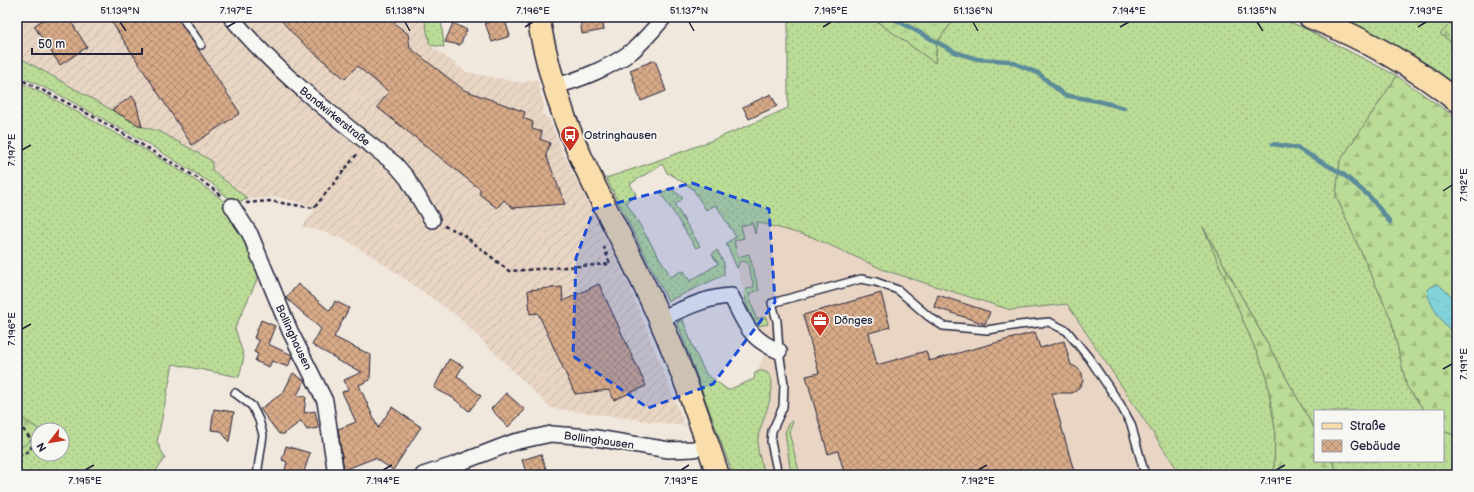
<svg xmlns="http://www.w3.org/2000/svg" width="1474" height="492" font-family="'Balsamiq Sans',sans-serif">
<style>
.built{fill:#e8d5c4}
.industrial{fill:url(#industrial-furrows)}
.grass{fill:url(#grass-dots);stroke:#6e7f68}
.forest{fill:url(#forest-firs);stroke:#6e7f68}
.wetland{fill:url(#wetland-marsh);stroke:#6e7f68}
.water{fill:url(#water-ripples);stroke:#5c8c9a}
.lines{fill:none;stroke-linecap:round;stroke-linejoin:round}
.stream{stroke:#5c8c9a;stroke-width:4.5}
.building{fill:url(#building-cross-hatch);stroke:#22223b}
.service-casing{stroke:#22223b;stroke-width:10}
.minor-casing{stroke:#22223b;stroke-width:18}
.primary-casing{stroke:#22223b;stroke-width:25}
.motorway-casing{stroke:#22223b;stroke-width:25}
.path{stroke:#22223b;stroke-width:2.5;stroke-dasharray:4 3;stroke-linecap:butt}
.service{stroke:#f6f6f2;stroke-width:7}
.minor{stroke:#f6f6f2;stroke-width:15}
.primary{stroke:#f9deab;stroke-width:22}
.motorway{stroke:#f9deab;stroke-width:22}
.marked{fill:#1d4ed8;fill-opacity:0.2;stroke:#1d4ed8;stroke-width:3;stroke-dasharray:8 5;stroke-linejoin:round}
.ticks{fill:none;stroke:#22223b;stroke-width:1.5}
.labels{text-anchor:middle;stroke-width:3.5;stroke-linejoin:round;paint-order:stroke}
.street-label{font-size:11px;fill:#22223b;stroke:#f6f6f2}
.poi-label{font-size:11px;fill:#22223b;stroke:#f6f6f2;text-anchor:start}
.neatline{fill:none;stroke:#22223b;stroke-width:1.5}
.ticks-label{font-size:10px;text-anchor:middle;fill:#22223b}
</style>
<defs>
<pattern id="industrial-furrows" width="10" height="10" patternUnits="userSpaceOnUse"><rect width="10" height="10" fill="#e8d5c4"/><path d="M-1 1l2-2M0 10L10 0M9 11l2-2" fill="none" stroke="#c7b7a9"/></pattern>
<pattern id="grass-dots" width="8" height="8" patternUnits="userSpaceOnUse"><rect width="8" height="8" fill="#bbdc96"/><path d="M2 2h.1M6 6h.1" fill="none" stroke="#a0bc82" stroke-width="1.8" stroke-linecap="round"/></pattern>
<pattern id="forest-firs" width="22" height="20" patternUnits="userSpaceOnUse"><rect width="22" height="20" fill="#bbdc96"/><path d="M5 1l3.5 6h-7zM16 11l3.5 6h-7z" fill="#a0bc82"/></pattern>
<pattern id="wetland-marsh" width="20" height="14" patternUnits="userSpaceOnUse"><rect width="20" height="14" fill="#bbdc96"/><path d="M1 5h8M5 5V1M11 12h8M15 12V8" fill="none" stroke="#a0bc82"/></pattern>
<pattern id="water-ripples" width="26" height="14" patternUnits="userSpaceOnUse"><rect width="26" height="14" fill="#82d3d9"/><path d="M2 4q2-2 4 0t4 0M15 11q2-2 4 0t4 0" fill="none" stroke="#70b5bb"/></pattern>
<pattern id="building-cross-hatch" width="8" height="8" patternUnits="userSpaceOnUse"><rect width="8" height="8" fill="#d7aa88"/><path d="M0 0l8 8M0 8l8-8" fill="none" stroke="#ae8a70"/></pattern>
</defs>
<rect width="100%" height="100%" fill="#f0e7dd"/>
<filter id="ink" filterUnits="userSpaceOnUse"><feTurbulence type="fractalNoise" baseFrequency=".025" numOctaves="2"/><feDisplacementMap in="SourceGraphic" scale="8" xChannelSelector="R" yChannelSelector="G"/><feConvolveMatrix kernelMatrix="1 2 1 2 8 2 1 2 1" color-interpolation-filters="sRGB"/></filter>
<g filter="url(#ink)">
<path class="built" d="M721 206 757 222 812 237 884 270 1011 310 1067 304 1181 475H733L726 456 728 390 754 379 755 373 761 364 764 353V342L760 326 756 325 753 320 729 242 739 237Z"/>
<path class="industrial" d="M17 17H424L430 45 466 72 522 83 537 79 544 106 542 114 549 119 564 155 626 278 685 426 551 408 456 315 375 258 346 240 318 230 302 227 314 211 313 206 277 197 248 199 212 170V161L161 132 140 126 17 56Z"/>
<path class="grass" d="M424 17H441L444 47 430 45Z
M788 17H871L935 63 937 42 956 17H1273L1300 26 1397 76 1340 161 1336 196 1391 319 1407 387 1425 411H1315V430L1206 232 1266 374 1275 428 1274 475H1181L1067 304 1011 310 884 270 812 237 757 222 755 234 752 223 741 226 744 238 734 241 738 257 749 254 759 290 749 294 756 319 766 317 768 324 757 326C750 318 746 303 744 292L747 289 754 287 747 262 740 261 737 268 726 243 736 237 716 205 706 210 693 189 669 173 668 174 662 164 630 184 636 194 635 196 626 202 671 277 681 271 682 272 684 271 690 281 718 264 712 254 717 250 724 263V275L668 301 606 178C668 158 729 135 788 108Z
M1341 17H1457L1440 34 1457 46V86L1434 68 1389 41Z
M17 56 140 126 161 132 212 161V170L248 199 234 203 211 183 145 142 56 93 17 75Z
M17 81 52 98 142 148 186 174 220 198 231 208 261 271 235 328 244 357 239 377 173 364 157 442 165 458 153 475H17V451L38 434V454H62V430H40L17 415Z
M670 188 683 198 675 205 700 246 696 248 661 193Z
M683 320 695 352 706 374 728 390 754 379 755 373C759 371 762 370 766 372 783 382 759 424 758 439 756 451 762 464 766 475H733L677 322Z
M791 421 793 422 789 432 800 475H791L785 432Z
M1443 431 1457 436V475H1338L1337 471 1332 461H1443Z"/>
<path class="forest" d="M1457 17V46L1440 34Z
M1397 76 1451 114 1457 120V436L1443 431V411H1425L1407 387 1391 319 1336 196 1340 161Z
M1203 227 1315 430V461H1332L1337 471 1338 475H1274L1275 428 1266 374Z
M17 415 40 430H38V434L17 451Z"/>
<path class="wetland" d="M871 17H956L937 42 935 63Z"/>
<path class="water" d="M1438 284 1457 301V337C1445 326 1428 305 1427 289Z"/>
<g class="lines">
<path class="stream" d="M891 17 955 52 977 59 1009 61 1038 73 1064 95 1098 101 1124 108
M1273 144 1297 148 1343 174 1370 197 1390 222"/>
</g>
<path class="building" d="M47 17H68L87 47 60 65 34 26Z
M117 17H177L240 113 192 145 111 21Z
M278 17H400L394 23 408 34 410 48 464 90 525 112 523 118 533 122 532 129 542 132 540 139 550 143 546 155 565 204 513 208 504 200 497 208 479 194 481 190 377 107 389 92 357 66 345 79 298 39Z
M504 17 510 36 492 42 485 23Z
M580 17H602L604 30 582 34Z
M453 23 467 30 460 45 445 42Z
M655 60 666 91 641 101 630 70Z
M771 94 777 106 749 119 743 107Z
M132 96 136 102 142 127 112 110Z
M298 284 330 311 335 301 349 308 334 337 371 355 370 380 359 385 378 428 392 407 421 427 393 470 375 458 344 470 338 429 356 422 342 392 348 390 344 380 362 372 336 360 337 359 312 345 321 329 286 298Z
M599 284 646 386 614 400 609 390 575 394 538 313 530 314 528 290 562 287 563 301Z
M881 293 890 327 869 333 877 365 926 351 929 361 1035 332 1040 348 1064 341 1071 365 1076 367 1082 373 1083 381 1081 385 1076 391 1072 393H1052L1075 475H845L838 451 828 454 806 376 819 373 803 315Z
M938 295 990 312 985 324 934 307Z
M261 320 275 326 268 344 292 355V356L288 367 272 361 269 367 255 361 258 354 254 352 259 341 254 338Z
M449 359 463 366 457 376 481 396 469 411 453 398 434 388Z
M293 373 305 381 297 395 306 397 304 413 315 411 319 428 307 430 301 421 284 434H279L260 409 283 393Z
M506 393 525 410 508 427 491 409Z
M214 409 234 412 229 442 221 431 211 430Z
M286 446 310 453 303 475 285 470 287 462 282 460Z
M541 454 548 475H527L522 460Z"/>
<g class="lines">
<defs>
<path id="service" d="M182 17 201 45
M235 393 252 406 259 420 263 435 257 475
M778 475 771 442 772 431 783 407 784 384 779 351 777 321 772 303 861 279 876 282 898 290 928 316 943 326 987 330 1019 325 1049 322 1067 331 1089 358 1120 404 1131 424 1145 475"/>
<path id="minor" d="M231 17C278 74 337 119 395 164L407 178 432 220
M554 86C578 81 613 66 632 51 644 41 654 29 664 17
M232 206 250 234 290 331 325 401 336 475
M660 319C683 309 706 297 731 296 746 324 748 338 779 351
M423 475 454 465 514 442 551 434 590 437 669 450 694 449 708 444"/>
<path id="primary" d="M538 17C544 51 553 84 564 116 586 176 619 231 646 289 675 349 697 412 718 475"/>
<path id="motorway" d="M1310 17C1363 38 1412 65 1457 101"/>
</defs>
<use href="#service" class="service-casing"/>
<use href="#minor" class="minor-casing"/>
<use href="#primary" class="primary-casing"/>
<use href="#motorway" class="motorway-casing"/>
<path class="path" d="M17 78C66 101 114 127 160 156 181 168 203 180 221 196
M246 203 269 201 314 208 358 153
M444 226 461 233 509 271 610 264 604 247
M17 425 22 428 34 443 29 451 17 457"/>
<use href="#service" class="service"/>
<use href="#minor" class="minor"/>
<use href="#primary" class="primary"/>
<use href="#motorway" class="motorway"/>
</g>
</g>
<path class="marked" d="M692 183 769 209 775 302 713 384 648 408 573 356 576 258 594 209Z"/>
<path class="ticks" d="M120 22 126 31M405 22 410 31M689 22 694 31M973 22 978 31M1257 22 1263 31M227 27 236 22M525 27 533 22M823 27 831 22M1120 27 1129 22M1418 27 1426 22M22 150 31 145M1443 191 1452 185M22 329 31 324M1443 369 1452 364M85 470 94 465M383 470 392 465M681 470 689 465M978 470 987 465M1276 470 1285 465"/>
<defs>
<symbol id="bus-pin" viewBox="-11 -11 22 30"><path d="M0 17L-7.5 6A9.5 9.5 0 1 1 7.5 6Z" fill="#c8321e" stroke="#f6f6f2"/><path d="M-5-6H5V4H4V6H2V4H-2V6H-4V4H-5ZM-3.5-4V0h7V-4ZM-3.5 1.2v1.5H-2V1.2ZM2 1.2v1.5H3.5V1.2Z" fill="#fff"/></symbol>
<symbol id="office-pin" viewBox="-11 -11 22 30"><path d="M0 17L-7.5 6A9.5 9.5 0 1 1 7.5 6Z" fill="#c8321e" stroke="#f6f6f2"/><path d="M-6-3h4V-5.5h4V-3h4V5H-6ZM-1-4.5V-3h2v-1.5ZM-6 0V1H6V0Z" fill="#fff"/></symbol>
</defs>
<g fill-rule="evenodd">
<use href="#bus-pin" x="559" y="124" width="22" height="30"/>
<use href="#office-pin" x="809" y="309" width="22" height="30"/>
</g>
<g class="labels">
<g class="street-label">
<text transform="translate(335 116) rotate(39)" y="4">Bandwirkerstraße</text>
<text transform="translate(294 337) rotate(65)" y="4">Bollinghausen</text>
<text transform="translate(599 440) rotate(8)" y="4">Bollinghausen</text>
</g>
<g class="poi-label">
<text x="584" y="139">Ostringhausen</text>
<text x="834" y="324">Dönges</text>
</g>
</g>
<rect width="1474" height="492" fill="none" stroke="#f6f6f2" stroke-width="44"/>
<rect x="1314" y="410" width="130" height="52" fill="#f6f6f2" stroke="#a1a1a9"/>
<rect x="1322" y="423" width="20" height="6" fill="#f9deab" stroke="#a1a1a9"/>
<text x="1350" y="430" font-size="12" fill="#22223b">Straße</text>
<rect x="1322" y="440" width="20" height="12" fill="url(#building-cross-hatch)" stroke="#a1a1a9"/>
<text x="1350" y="450" font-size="12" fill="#22223b">Gebäude</text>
<g transform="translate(50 442) rotate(239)"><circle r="19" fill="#f6f6f2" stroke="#a1a1a9"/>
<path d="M0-3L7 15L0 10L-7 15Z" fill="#c8321e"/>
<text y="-6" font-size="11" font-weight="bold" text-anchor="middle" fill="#22223b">N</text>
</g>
<path d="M32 48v6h110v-6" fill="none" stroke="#22223b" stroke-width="2"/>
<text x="38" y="48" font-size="12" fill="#22223b" stroke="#f6f6f2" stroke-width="3" paint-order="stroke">50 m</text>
<rect x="22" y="22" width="1430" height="448" class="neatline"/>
<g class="ticks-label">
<text x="120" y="14">51.139°N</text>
<text x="236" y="14">7.197°E</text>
<text x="405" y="14">51.138°N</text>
<text x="533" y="14">7.196°E</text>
<text x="689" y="14">51.137°N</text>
<text x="831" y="14">7.195°E</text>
<text x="973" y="14">51.136°N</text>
<text x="1129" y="14">7.194°E</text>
<text x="1257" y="14">51.135°N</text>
<text x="1426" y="14">7.193°E</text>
<text transform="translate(11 150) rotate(-90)" y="4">7.197°E</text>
<text transform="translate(1463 185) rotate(-90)" y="4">7.192°E</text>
<text transform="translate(11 329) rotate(-90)" y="4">7.196°E</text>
<text transform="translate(1463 364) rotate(-90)" y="4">7.191°E</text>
<text x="85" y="484">7.195°E</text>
<text x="383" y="484">7.194°E</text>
<text x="681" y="484">7.193°E</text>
<text x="978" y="484">7.192°E</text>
<text x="1276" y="484">7.191°E</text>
</g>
</svg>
